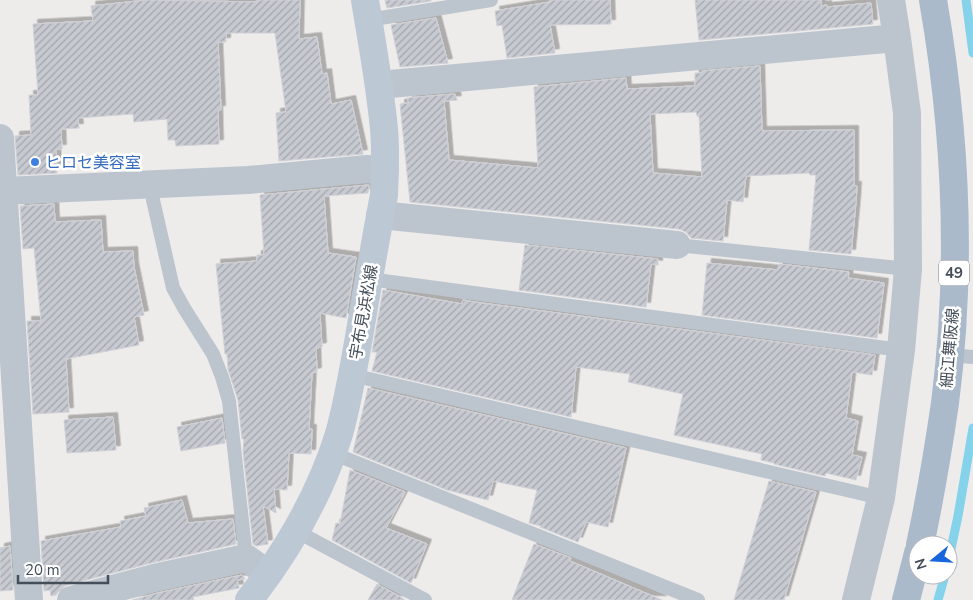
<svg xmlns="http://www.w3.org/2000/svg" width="973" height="600" font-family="'Nunito Sans','Noto Sans JP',sans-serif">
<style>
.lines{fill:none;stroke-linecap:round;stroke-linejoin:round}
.stream{stroke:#85d2eb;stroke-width:9}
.building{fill:url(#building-hatch);stroke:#cfd1d7;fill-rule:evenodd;filter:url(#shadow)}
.service{stroke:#bcc5ce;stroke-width:14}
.minor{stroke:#bcc5ce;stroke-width:28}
.secondary{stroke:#bdc8d5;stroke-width:28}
.primary{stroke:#aabacb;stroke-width:28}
.shop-dot{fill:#3f7fe0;stroke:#fff;stroke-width:2}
.labels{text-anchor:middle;stroke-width:5;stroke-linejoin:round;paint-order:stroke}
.shield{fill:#fff;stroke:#7c838b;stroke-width:1}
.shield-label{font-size:15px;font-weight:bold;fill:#444e59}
.shop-label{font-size:16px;fill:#366cbe;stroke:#fff;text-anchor:start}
.street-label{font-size:16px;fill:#444e59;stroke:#fff}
</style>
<defs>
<pattern id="building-hatch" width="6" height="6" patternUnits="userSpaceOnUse" patternTransform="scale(1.25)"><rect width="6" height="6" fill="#c8cad1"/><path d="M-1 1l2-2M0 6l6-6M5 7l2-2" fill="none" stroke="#a4a6ad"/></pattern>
<filter id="shadow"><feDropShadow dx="4.5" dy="-4.5" stdDeviation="0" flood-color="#0004"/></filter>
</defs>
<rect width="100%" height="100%" fill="#eeebeb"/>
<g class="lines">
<path class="stream" d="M966 0 973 53
M948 563 958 516 973 428
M938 600 945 575"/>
</g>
<path class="building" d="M147 0 257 2V0H300L299 39 317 37 322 74 327 73 331 104 351 100 363 154 279 161 276 113 286 112 275 33H226V42H218L221 110H218L219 144 176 146 175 140H168L167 119 134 122 133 114 78 118 79 128 61 129 62 149H56L57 173 18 175 15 136 31 135 29 95H38L33 24 93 21 91 6Z
M385 0H431V1L387 8Z
M550 0H610L611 24 550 25 555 53 507 58 502 25 497 26 495 11 550 2Z
M695 0H821V6L827 5V7L871 3 873 24 699 40Z
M436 18 448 63 400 67 391 25Z
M760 66 762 131 854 130V186H857L856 202 851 254 809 250 816 175H810L809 173 746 176 743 202 727 200 723 241 691 238 686 232 679 229 410 202 400 104 409 103 407 98 455 94 457 100 444 101 449 160 538 168 534 87 626 78 627 89 695 86V73H702V71ZM696 112 697 116H699L702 177 653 173 650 114Z
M369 185 368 193 324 196 328 253 356 257 346 318 320 313 322 347 316 348 317 372 312 373 309 429H312L311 454 289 453 287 490 274 489 276 513 263 506 268 544 256 546 253 544 243 451 244 439H242L238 400 228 369 227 354H225L216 264 257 261V255H264L260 195Z
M54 204 55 222 101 220 103 252 133 251 134 267 144 315 134 317 139 345 66 359 69 412 33 414 27 321H41L34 248 23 249 20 206Z
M525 245 658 259V265L651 264 646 307 519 290Z
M707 263 778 270 779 264 849 272 848 278 884 283 877 338 702 315Z
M383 290 462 304 463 300 474 302 875 355 872 375 852 372 846 418 858 421 852 455 862 457 856 480 826 473 825 476 774 464V463L761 460 762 454 674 435 683 394 628 382 630 374 576 367 571 417 372 371 377 352H372Z
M368 388 626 448 608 527 586 522 578 542 540 527 541 526 529 523 537 490 493 481 488 500 447 490 353 452Z
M113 417 116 450 67 453 64 420Z
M222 418 225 443 181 451 177 427Z
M350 470 405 492 386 528 427 544 411 583 332 540 336 523 340 524Z
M769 481 816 492 784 600H734Z
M182 500 188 523 233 519 236 544 151 563 67 585 60 589 56 595 51 596 50 590 44 591 41 541 121 527 120 521 146 516 144 508Z
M534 544 571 558 570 561 662 600H512Z
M10 546 13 590 0 591V548Z
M242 575 245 579 237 580 239 588 193 597 194 600H132L158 593Z
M377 584 404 599V600H368Z"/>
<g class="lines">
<path class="service" d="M368 20 491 0
M152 184 153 200 173 288 184 308 213 354 222 377 229 401 246 558
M677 245 908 269
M369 279 901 350
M949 355 973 357
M352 375 881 498
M332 453 698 600
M296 531 425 600"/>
<path class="minor" d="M379 85 897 38
M0 138 29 600
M3 191 248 180 367 169 385 170
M380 215 677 245
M71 600 154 578 246 558 268 574
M856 600 881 498 901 350 908 269 907 113 897 38 891 0"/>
<path class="secondary" d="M249 600C288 550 320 495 339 434 348 402 353 370 359 337 367 290 375 242 384 195 385 173 386 151 384 129 380 86 372 43 365 0"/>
<path class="primary" d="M920 545C930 498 938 451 945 403 962 270 956 132 933 0
M906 600 918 553"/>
</g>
<circle class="shop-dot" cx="35" cy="162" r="5"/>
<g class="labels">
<rect class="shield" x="939" y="260.5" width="30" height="25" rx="4"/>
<g class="shield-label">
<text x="954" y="278">49</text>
</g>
<g class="shop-label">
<text x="45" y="168">ヒロセ美容室</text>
</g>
<g class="street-label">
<text transform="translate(363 312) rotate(-80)" y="6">宇布見浜松線</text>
<text transform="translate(949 348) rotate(-85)" y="6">細江舞阪線</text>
</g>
</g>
<g transform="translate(933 560) rotate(252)"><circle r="24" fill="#ffffff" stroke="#b4b8bd"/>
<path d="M0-4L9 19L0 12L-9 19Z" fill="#1866dc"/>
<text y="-8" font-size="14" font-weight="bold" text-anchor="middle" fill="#444e59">N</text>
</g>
<path d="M18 575v8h90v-8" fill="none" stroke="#444e59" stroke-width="2.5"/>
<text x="25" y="575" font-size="15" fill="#444e59" stroke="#ffffff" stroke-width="4" paint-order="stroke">20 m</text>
</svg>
